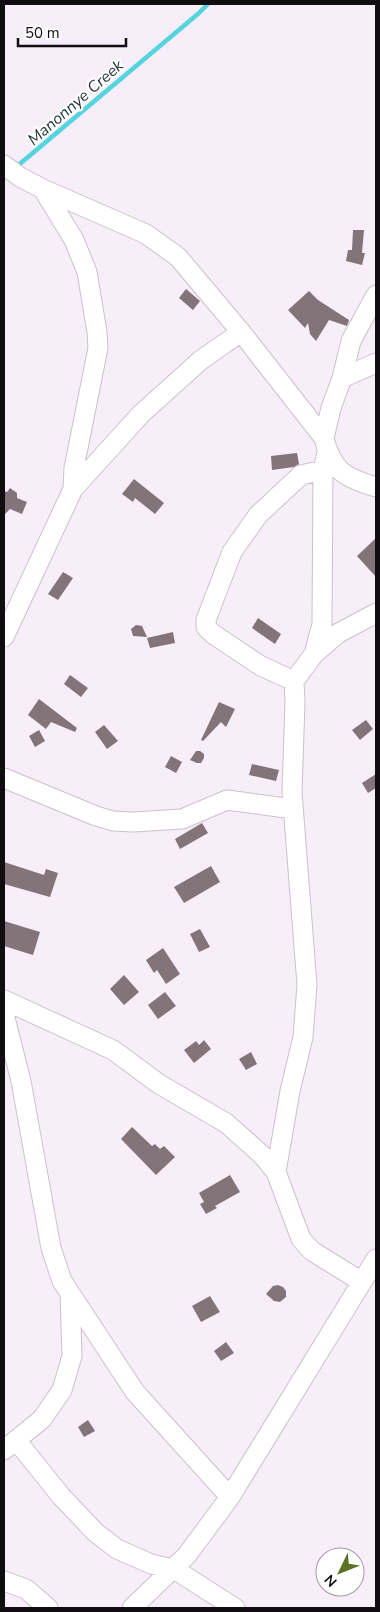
<svg xmlns="http://www.w3.org/2000/svg" width="380" height="1612" font-family="'Nunito Sans',sans-serif">
<style>
.lines{fill:none;stroke-linecap:round;stroke-linejoin:round}
.stream{stroke:#53d5de;stroke-width:4.5}
.building{fill:#827478}
.minor-casing{stroke:#cac1cb;stroke-width:21}
.minor{stroke:#fff;stroke-width:19}
.labels{text-anchor:middle;stroke-width:4.5;stroke-linejoin:round;paint-order:stroke}
.water-label{font-size:16px;font-style:italic;fill:#1b3133;stroke:#fff}
</style>
<rect width="100%" height="100%" fill="#f8eef9"/>
<g class="lines">
<path class="stream" d="M15 168 199 13 208 4"/>
</g>
<path class="building" d="M353 230H364L362 253H365L362 265 346 261 348 250H352Z
M186 289 200 301 193 310 179 298Z
M309 291 318 300 349 320 347 326 329 320 316 341 310 334 308 323 305 328 288 310Z
M297 453 299 464 294 467 272 470 271 456Z
M134 479 164 503 155 514 135 498 133 502 122 494Z
M10 488 17 493V498L27 502 22 514 10 509 4 515V491L7 492Z
M376 538V577L357 556Z
M63 572 73 578 58 600 48 594Z
M258 618 281 634 275 644 252 628Z
M136 625 142 626 147 637 133 636 131 629Z
M173 632 175 643 150 648 147 638Z
M70 675 88 688 81 697 64 684Z
M39 699 77 728 75 732 51 722 46 729 28 715Z
M219 702 235 709 226 727 221 722 203 741 201 740Z
M366 720 373 729 360 740 352 730Z
M104 725 118 741 107 749 95 732Z
M39 730 45 741 35 747 29 736Z
M196 751H200L204 754V758L201 763H197L190 760Z
M171 756 182 762 176 773 165 767Z
M252 764 279 770 276 781 249 775Z
M376 774V788L368 793 362 783Z
M202 823 208 833 180 849 175 839Z
M4 862 44 875 46 869 58 873 50 897 4 884Z
M211 866 220 882 184 903 174 887Z
M4 921 40 932 33 955 4 946Z
M200 929 210 947 199 952 190 934Z
M163 948 180 974 166 984 157 970 154 973 146 960Z
M124 975 139 992 124 1005 110 989Z
M165 992 176 1006 158 1019 148 1005Z
M204 1040 211 1049 194 1063 184 1050 196 1041 199 1045Z
M251 1052 257 1064 246 1070 239 1059Z
M132 1127 152 1146 155 1144 160 1149 164 1146 175 1157 156 1175 121 1139Z
M230 1175 240 1192 215 1206 217 1208 206 1214 200 1204 204 1202 199 1193Z
M278 1285 283 1287 286 1291V1297L280 1302 274 1301 266 1294 273 1286Z
M210 1296 220 1312 201 1322 192 1306Z
M226 1342 234 1353 221 1361 214 1351Z
M88 1420 95 1431 84 1437 78 1427Z"/>
<g class="lines">
<defs>
<path id="minor" d="M4 165 20 177 43 189 146 234 178 257 241 332 324 438C332 471 345 478 376 487
M342 378 376 363
M324 438 331 408 342 378 351 341 376 295
M73 489 141 414 201 360 241 332
M4 637 73 489 74 468 98 348 97 332 87 272 74 240 43 189
M314 654 322 624 323 470
M294 681 314 654 337 634 376 613
M4 778 96 816 113 821 133 822 182 819 227 800 293 809
M4 1000 113 1050 159 1084 226 1123 262 1155 276 1172 301 1239 312 1251 362 1282
M4 1014 21 1081 51 1248 62 1281 135 1392 230 1497
M276 1172 290 1091 303 1037 307 985 292 792 295 702 294 681 261 666 213 634 206 627V620L232 552 258 515 301 475 323 470 327 453
M16 1440 61 1496 95 1532 117 1549 151 1564 174 1569 235 1608
M4 1450 42 1419 62 1390 72 1356 70 1295
M4 1581 26 1589 48 1608
M132 1608 187 1555 230 1497 376 1259"/>
</defs>
<use href="#minor" class="minor-casing"/>
<use href="#minor" class="minor"/>
</g>
<g class="labels">
<g class="water-label">
<text transform="translate(75 102) rotate(-41)" y="6">Manonnye Creek</text>
</g>
</g>
<rect width="380" height="1612" fill="none" stroke="#100d11" stroke-width="10"/>
<g transform="translate(340 1572) rotate(227)"><circle r="24" fill="#ffffff" stroke="#9f9ea0"/>
<path d="M0-4L9 19L0 12L-9 19Z" fill="#5c7121"/>
<text y="-8" font-size="14" font-weight="bold" text-anchor="middle" fill="#100d11">N</text>
</g>
<path d="M18 38v8h108v-8" fill="none" stroke="#100d11" stroke-width="2.5"/>
<text x="25" y="38" font-size="15" fill="#100d11" stroke="#ffffff" stroke-width="4" paint-order="stroke">50 m</text>
</svg>
